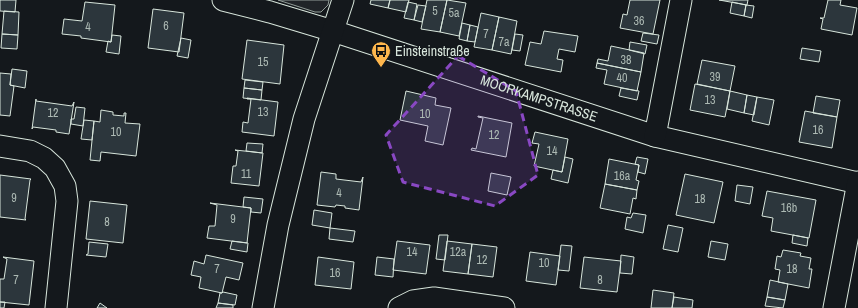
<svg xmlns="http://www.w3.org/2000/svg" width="858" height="308" font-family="'Archivo Narrow',sans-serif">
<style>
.green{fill:#202428;stroke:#939e99}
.building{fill:#2c363c;stroke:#d8e6dc}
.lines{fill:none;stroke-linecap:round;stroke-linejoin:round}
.minor-casing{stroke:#d8e6dc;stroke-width:23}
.minor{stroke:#14181c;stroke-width:21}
.marked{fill:#8948c3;fill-opacity:0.2;stroke:#8948c3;stroke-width:3;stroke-dasharray:8 5;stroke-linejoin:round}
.labels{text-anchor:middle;stroke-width:3;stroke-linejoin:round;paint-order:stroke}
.number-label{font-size:12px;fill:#adbab4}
.poi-label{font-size:14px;fill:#d8e6dc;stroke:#14181c;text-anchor:start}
.street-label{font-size:14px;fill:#d8e6dc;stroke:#14181c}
</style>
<rect width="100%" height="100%" fill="#14181c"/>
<path class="green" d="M278 0H329L328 5 321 12H315Z"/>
<path class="building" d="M0 0H16L15 12 0 11Z
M371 0H390L388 8 370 4Z
M390 0H409L406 12 388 8Z
M427 0H447L440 32 421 29Z
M447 0 466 3 459 36 440 32Z
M630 0H660L653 34 620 28 623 14 627 15Z
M719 0H748L747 5Z
M828 0H841L840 5 857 8 852 35 821 29 823 19 820 18H824Z
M85 2 115 5 111 42 81 38V36L62 34 64 19 82 21Z
M408 2 417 4 414 20 404 18Z
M732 2 746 5 744 16 730 13Z
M418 5 426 6 422 22 414 20Z
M746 5 754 6 752 18 744 16Z
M153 9 184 13 179 52 148 48Z
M4 11 19 12 18 35 2 34Z
M481 13 499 17 492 50 474 47Z
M499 17 517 21 511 54 492 50Z
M462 23 470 25 467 41 459 39Z
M470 25 478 27 475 42 467 41Z
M544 31 578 36 575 52 559 49 557 59 563 60 561 72 525 65 530 42 541 44Z
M643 33 659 35 657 44 641 41Z
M2 34 18 35 17 49 1 48Z
M515 34 523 35 520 51 512 50Z
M112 35 121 36 119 54 106 52 108 41 111 42Z
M181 38 191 40 188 58 177 56Z
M247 40 284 45 280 84 242 79Z
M630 42 647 45 645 54 629 50Z
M611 46 644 53 641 72 597 63 598 59 608 61Z
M802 48 821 51 819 62 800 59Z
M702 60 735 66 730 91 697 84Z
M597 63 641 72 637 91 604 84 607 70 596 68Z
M12 69 27 71 25 88 10 85Z
M0 73 11 74 10 85 14 86 10 116 0 115Z
M245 80 263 82 262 90 244 88Z
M695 84 730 91 725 117 690 110Z
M244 88 262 90 261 100 243 98Z
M621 88 639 91 637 100 619 96Z
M406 91 436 98 435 105 451 108 443 145 425 141 428 126 400 120Z
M730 91 747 95 744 113 727 109Z
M747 95 757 97 754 115 744 113Z
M816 96 840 100 837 117 813 113Z
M757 97 774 100 769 125 752 121Z
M247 98 278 102 274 136 242 132 243 122 248 123 251 99H247Z
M36 99V101L72 106 74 102 69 134 56 132V130L33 127 32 129Z
M76 107 85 108 83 126 71 124V119H74Z
M101 110 113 112V115L124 116V113H126L125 123 140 124 136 156 101 152 100 161 90 160 94 121 100 122Z
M805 111 837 117 832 148 799 142Z
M478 116 512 123 506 157 471 150 472 148 476 149 483 118 478 117Z
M84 120 94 121 92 140 81 139Z
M535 132 568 139 562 172 534 166 539 144 532 143Z
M247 143 263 144 262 153 246 151Z
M235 150 263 153 259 186 231 183 233 166H236L238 151Z
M565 157 573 159 568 183 551 179 553 170 562 172Z
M637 157 648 159 645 174 638 172 639 165 635 164Z
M609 159 639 165 636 180 639 181 637 190 605 184Z
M321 172 336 174V179L361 182 363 177 359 210 345 208V206L336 205 335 207 317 205Z
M491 173 511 177 507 195 488 191Z
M685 174 723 182 714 223 676 215Z
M0 175 31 179 30 180 25 219 26 220 0 217Z
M605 184 637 190 636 199 633 198 630 214 600 208Z
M737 185 753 187 750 204 735 201Z
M767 191 816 200 809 238 771 231 773 218 762 216Z
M244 197 263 199 261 213 251 212V208L243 207Z
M90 201 127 205 123 243 86 239Z
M210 203 251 208 247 243 207 238 209 226H215L217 205Z
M314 210 332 213 330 228 312 225Z
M633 213 646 215 643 233 625 229 627 217 631 218Z
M668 225 683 228 678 252 663 249Z
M330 228 355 231 353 242 329 239Z
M439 235H448L445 260 436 259Z
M793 235 808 238 807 246 792 243Z
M232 241 248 243 247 252 230 249Z
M397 241 430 245 426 274 393 270Z
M447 241 472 244 468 274 443 271Z
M711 241 728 244 725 260 708 257Z
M89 242 108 244 106 257 86 255 88 254Z
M472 244 497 247 493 277 468 274Z
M561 245 572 246 569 271 558 270Z
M783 250 801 253 800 256 811 258 809 269H812L809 288 778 282 780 270 775 269 777 256 781 257Z
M530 252 560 256 556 285 526 281Z
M206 255 243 263 239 280 226 277 222 293 199 288 201 277 191 275 194 261 204 264Z
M621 255 634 257 632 274 620 273Z
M3 257 34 261 29 305 0 302V279H4L7 259Z
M318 257 354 262 351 289 315 285Z
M377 257 394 259 393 277 375 275Z
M584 257 621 261 617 292 580 288Z
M770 280 788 284 785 300 767 297Z
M653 290 674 293 672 308H651Z
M223 292 237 295 235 305 218 303 220 293H222Z
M674 297 693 300 692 308H672Z
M767 297 785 300 783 308 765 306Z
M0 302H5L4 308H0Z
M100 303 107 308H97Z
M218 303 233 305V308H216Z"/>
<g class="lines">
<defs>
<g id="minor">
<path id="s1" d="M223 0 270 12 333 31 655 136 858 183"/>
<path d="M655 136 681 0"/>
<path d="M0 146 30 151 44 158 55 168 65 186 67 201 56 308"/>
<path d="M263 308 278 225 304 119 343 0"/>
<path d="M399 308 413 301 434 298 504 308"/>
<path d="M834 308 858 182"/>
</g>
</defs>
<use href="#minor" class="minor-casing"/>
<use href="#minor" class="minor"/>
</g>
<path class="marked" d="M458 56 516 91 538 175 495 206 403 182 386 135Z"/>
<defs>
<symbol id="bus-pin" viewBox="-11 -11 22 30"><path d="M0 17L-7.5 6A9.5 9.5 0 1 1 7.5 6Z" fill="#ffb74d" stroke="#14181c"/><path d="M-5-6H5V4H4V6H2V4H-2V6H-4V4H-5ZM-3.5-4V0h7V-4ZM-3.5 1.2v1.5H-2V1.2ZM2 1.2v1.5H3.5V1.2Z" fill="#111"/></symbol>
</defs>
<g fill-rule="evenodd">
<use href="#bus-pin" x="370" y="40" width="22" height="30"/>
</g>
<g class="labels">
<g class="number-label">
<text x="435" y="15">5</text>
<text x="454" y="17">5a</text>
<text x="639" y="25">36</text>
<text x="166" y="30">6</text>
<text x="88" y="31">4</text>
<text x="486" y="38">7</text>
<text x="504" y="46">7a</text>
<text x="626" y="64">38</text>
<text x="263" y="66">15</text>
<text x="715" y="81">39</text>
<text x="622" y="82">40</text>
<text x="710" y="104">13</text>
<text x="263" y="116">13</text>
<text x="53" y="117">12</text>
<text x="425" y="118">10</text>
<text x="818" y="134">16</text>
<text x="116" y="136">10</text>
<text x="494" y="139">12</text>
<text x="552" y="155">14</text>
<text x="246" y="178">11</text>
<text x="622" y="180">16a</text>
<text x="339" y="197">4</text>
<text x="14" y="202">9</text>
<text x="700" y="203">18</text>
<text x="789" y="212">16b</text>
<text x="233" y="223">9</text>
<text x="107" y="226">8</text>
<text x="412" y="256">14</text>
<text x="458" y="256">12a</text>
<text x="482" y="264">12</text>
<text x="544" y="267">10</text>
<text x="217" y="273">7</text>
<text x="792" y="273">18</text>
<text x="335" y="277">16</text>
<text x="16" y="284">7</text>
<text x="600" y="284">8</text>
</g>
<g class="poi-label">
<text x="395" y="56">Einsteinstraße</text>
</g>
<g class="street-label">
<text dy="5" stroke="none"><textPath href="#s1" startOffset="331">MOORKAMPSTRASSE</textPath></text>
</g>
</g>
</svg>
